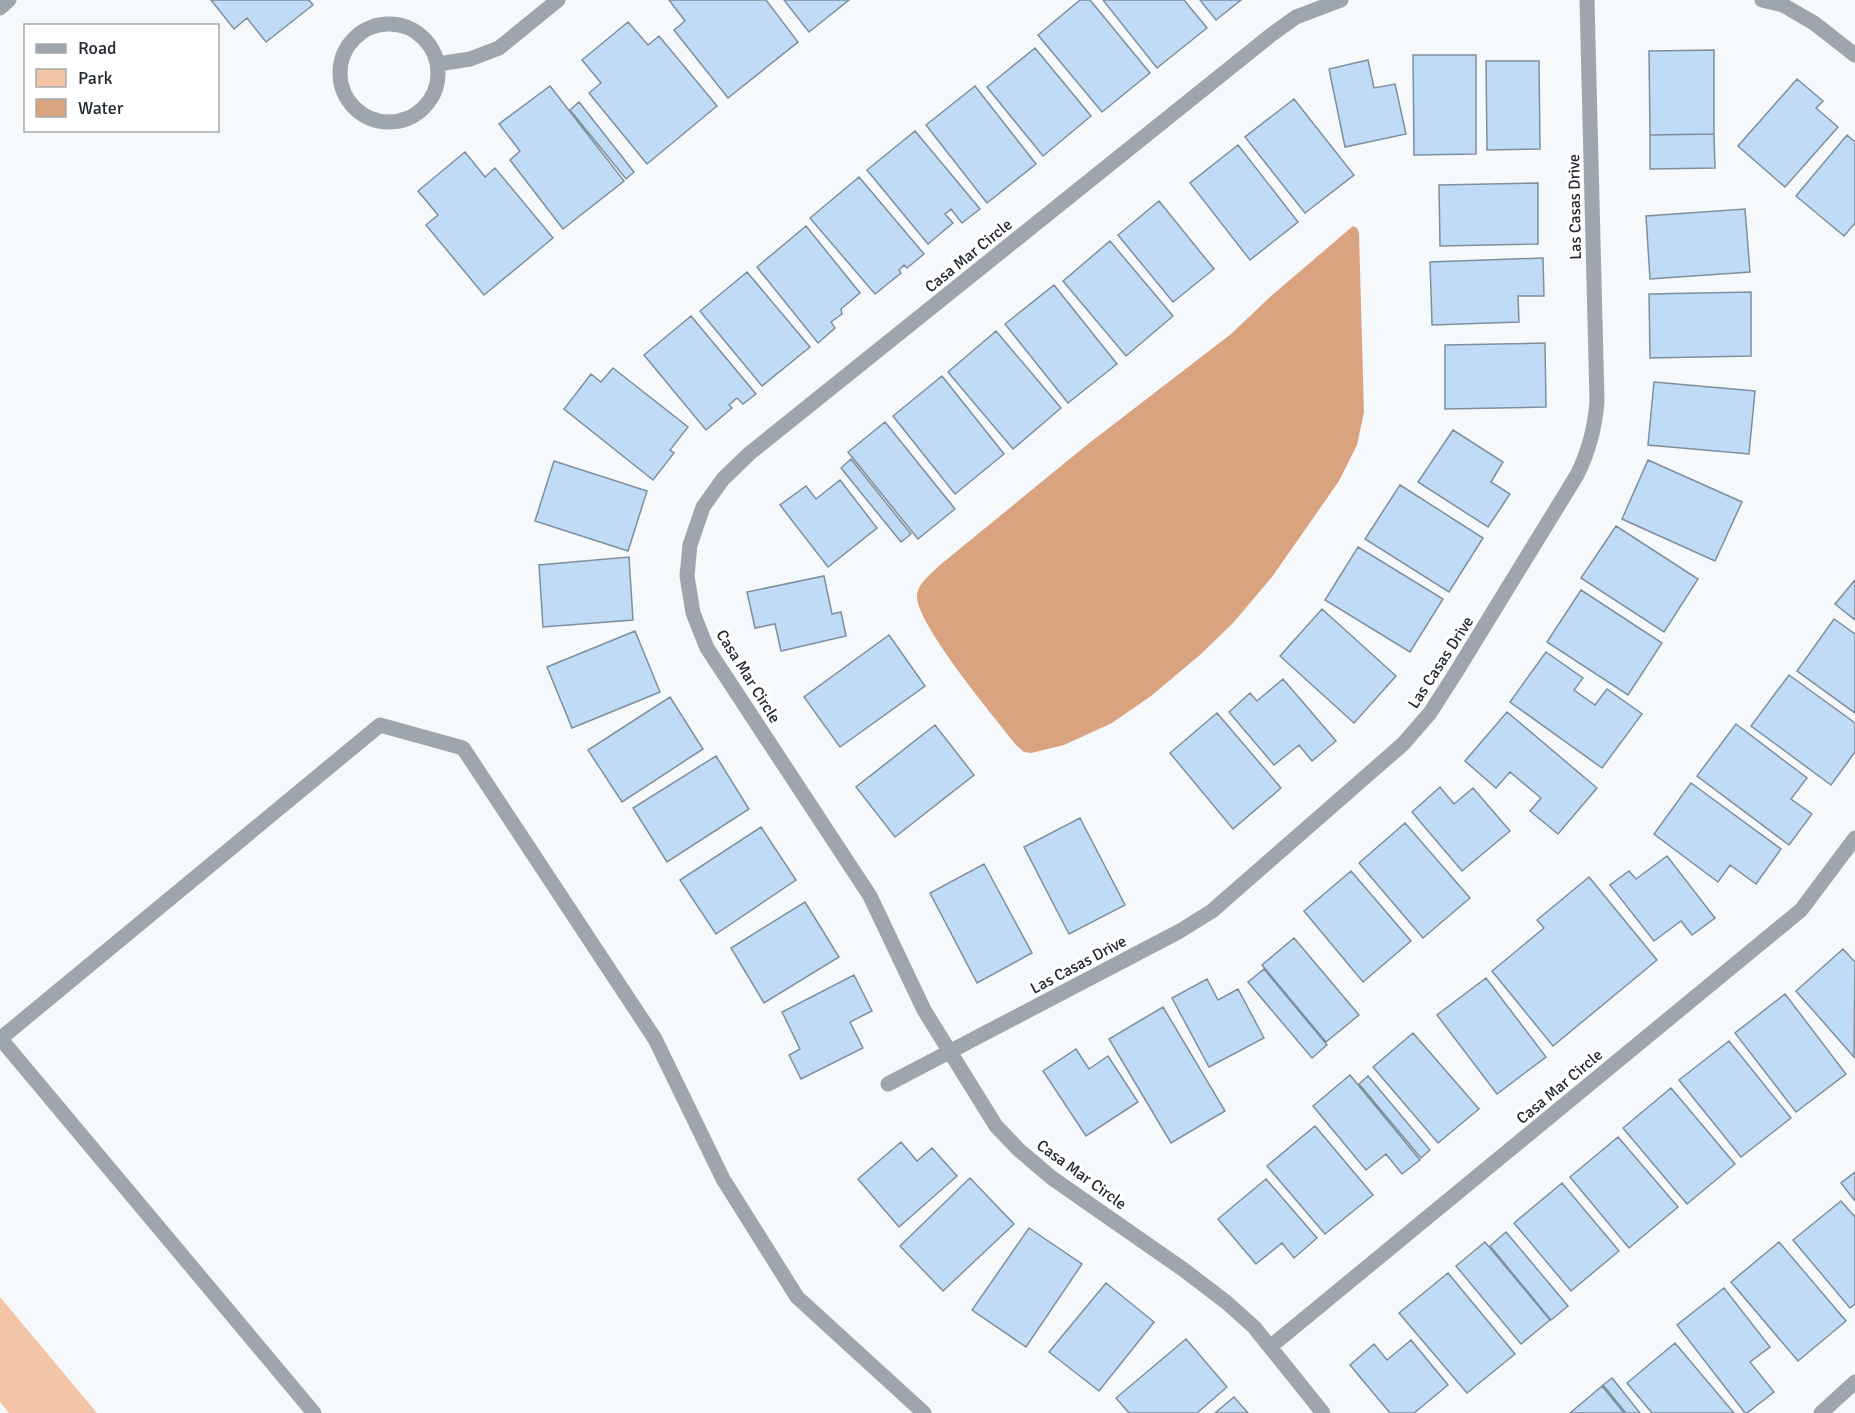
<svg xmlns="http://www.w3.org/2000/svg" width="1855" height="1413" font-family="Signika,sans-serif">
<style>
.green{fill:#f3c4a6}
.water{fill:#daa380}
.building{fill:#bfdbf6;stroke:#7f8f9d;stroke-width:1.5}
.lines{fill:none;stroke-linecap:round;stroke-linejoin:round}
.service{stroke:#9ea5ac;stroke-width:15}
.minor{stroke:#9ea5ac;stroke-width:15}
.labels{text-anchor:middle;stroke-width:6;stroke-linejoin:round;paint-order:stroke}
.street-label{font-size:16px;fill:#22282e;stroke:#fff}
</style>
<rect width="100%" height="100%" fill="#f6f9fc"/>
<path class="green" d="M0 1297 97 1413H9L0 1402Z"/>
<path class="water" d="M1353 226 1357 228 1359 233 1364 412 1357 445 1339 481 1272 577 1233 623 1200 655 1151 696 1112 723 1064 745 1031 753 1024 752 1016 745C997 720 913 621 917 594 919 582 932 573 940 565L1088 444 1231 334 1271 296Z"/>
<path class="building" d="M211 0H309L313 5 266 42 247 18 234 29Z
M669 0H766L798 42 728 98 674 30 685 21Z
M784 0H849L809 32Z
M1080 0H1090L1150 73 1102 112 1038 35Z
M1103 0H1184L1207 28 1157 68Z
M1200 0H1241L1216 20Z
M628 22 648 45 659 36 717 106 647 164 589 93 601 83 582 60Z
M1035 48 1091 116 1043 156 987 87Z
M1714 50V134L1650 135 1649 51Z
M1413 55H1476V154L1414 155Z
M1368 60 1374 88 1395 84 1406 134 1345 147 1329 69Z
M1486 61H1539L1540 149 1487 150Z
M1797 79 1823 101 1816 108 1838 127 1785 187 1738 146Z
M550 86 624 181 563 229 510 160 520 151 499 124Z
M975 86 1036 164 987 203 926 125Z
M1294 99 1354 175 1305 213 1245 137Z
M579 102 634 172 626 179 570 110Z
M915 131 980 209 962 223 951 209 945 214 953 223 928 244 867 170Z
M1714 134 1715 168 1650 169V135Z
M1847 135 1855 142V223L1844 236 1796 196Z
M1238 145 1298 222 1250 260 1190 183Z
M465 152 485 177 495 168 553 238 484 295 426 225 438 215 418 191Z
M859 177 924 254 907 268 904 265 899 270 901 273 875 294 810 218Z
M1538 183V244L1440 246 1439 185Z
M1159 201 1214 269 1173 302 1118 235Z
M1745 209 1750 272 1650 279 1646 216Z
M806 226 860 293 841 309 842 314 831 322 835 328 818 343 757 267Z
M1110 241 1173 316 1126 356 1063 281Z
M1543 258 1544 296H1518L1519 322 1432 325 1430 262Z
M747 272 810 347 762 386 700 311Z
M1054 285 1117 364 1068 403 1005 324Z
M1751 292V356L1650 358 1649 294Z
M691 316 756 394 743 404 737 398 729 405 732 408 706 430 644 355Z
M996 331 1061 408 1013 449 948 372Z
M1545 343 1546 407 1445 409V345Z
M613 368 688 427 670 450 674 453 653 480 564 409 591 374 601 382Z
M942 376 1004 454 955 494 893 416Z
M1654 382 1755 391 1749 454 1648 445Z
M885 422 955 509 918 539 848 452Z
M1453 430 1503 462 1491 482 1510 494 1488 527 1418 482Z
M851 459 911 534 901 542 841 468Z
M1648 460 1742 502 1715 561 1622 519Z
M554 461 647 491 628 551 535 521Z
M840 480 877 528 828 567 780 505 806 486 816 499Z
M1400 485 1483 538 1449 592 1365 539Z
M1616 526 1698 579 1664 632 1581 578Z
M1358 547 1443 599 1410 652 1325 600Z
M629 557 633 620 543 627 539 565Z
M824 576 832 614 841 612 846 636 781 651 775 624 755 628 747 592Z
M1855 580V620L1835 604Z
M1581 590 1662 643 1628 695 1547 642Z
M1322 609 1396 676 1354 723 1280 656Z
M1834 619 1855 634V713L1797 671Z
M635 631 660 692 572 728 547 667Z
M889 635 925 686 840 747 804 697Z
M1546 652 1583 678 1574 690 1595 705 1607 689 1642 714 1602 768 1510 702Z
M1789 675 1855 723V752L1831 785 1751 726Z
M1283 679 1336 741 1312 761 1299 745 1274 765 1229 712 1250 693 1257 701Z
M670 697 703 749 622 802 588 750Z
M1507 712 1597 788 1558 834 1530 811 1541 798 1510 772 1496 788 1465 761Z
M1217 713 1281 788 1233 829 1170 753Z
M1736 724 1807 778 1791 799 1812 814 1789 845 1697 776Z
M935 725 974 775 895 837 856 787Z
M716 756 749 809 667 862 633 808Z
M1691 783 1781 849 1756 884 1730 865 1718 882 1654 834Z
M1440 787 1454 804 1473 788 1510 831 1462 871 1412 812Z
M1080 818 1125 905 1069 934 1024 847Z
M1405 823 1470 898 1423 938 1359 863Z
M761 827 796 880 716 934 680 880Z
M1667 856 1715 918 1692 935 1681 921 1654 941 1610 885 1629 871 1636 879Z
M984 864 1032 953 977 983 930 893Z
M1351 871 1411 941 1363 982 1304 911Z
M1589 877 1657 960 1553 1046 1492 971 1544 928 1537 920Z
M805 902 839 957 764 1003 731 948Z
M1294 938 1359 1015 1326 1042 1262 965Z
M1843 949 1855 962 1854 1057 1796 991Z
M1264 969 1327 1045 1312 1058 1248 982Z
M854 975 872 1011 850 1022 863 1048 801 1079 789 1055 800 1049 782 1012Z
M1486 978 1546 1057 1497 1094 1437 1015Z
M1207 979 1218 1000 1238 989 1264 1038 1209 1067 1172 998Z
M1785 994 1846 1074 1796 1112 1735 1033Z
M1163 1007 1225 1111 1171 1143 1109 1039Z
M1413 1033 1479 1109 1438 1143 1373 1067Z
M1729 1041 1791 1118 1741 1157 1679 1080Z
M1076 1049 1089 1069 1108 1056 1138 1102 1086 1136 1043 1071Z
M1350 1075 1420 1160 1402 1174 1386 1154 1366 1170 1313 1106Z
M1368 1076 1430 1150 1421 1158 1359 1084Z
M1671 1088 1735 1164 1687 1204 1623 1128Z
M1315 1126 1373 1195 1325 1234 1267 1166Z
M1618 1137 1678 1207 1629 1248 1570 1177Z
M901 1142 917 1161 932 1148 957 1176 899 1227 858 1179Z
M1855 1172V1201L1841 1183Z
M970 1178 1014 1224 943 1291 900 1246Z
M1266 1179 1317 1238 1294 1258 1282 1243 1256 1264 1218 1219Z
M1562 1183 1619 1251 1571 1291 1514 1223Z
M1841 1201 1855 1217V1304L1850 1308 1793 1240Z
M1029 1228 1082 1264 1026 1347 972 1310Z
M1506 1232 1568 1306 1551 1320 1490 1246Z
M1485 1242 1550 1320 1521 1344 1456 1266Z
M1779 1242 1846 1321 1798 1361 1731 1282Z
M1448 1273 1515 1354 1467 1393 1399 1313Z
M1106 1283 1154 1322 1099 1391 1049 1352Z
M1724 1288 1770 1347 1750 1362 1774 1392 1747 1413H1745L1677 1325Z
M1186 1339 1227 1387 1197 1413H1129L1116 1398Z
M1411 1340 1448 1385 1414 1413H1390L1350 1365 1374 1344 1387 1360Z
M1675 1343 1734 1413H1652L1627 1383Z
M1612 1378 1640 1413H1626L1603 1385Z
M1602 1386 1624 1413H1570Z
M1234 1397 1248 1413H1215Z"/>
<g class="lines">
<path class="service" d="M0 8 9 0"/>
<path class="minor" d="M1762 0 1783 5 1814 23 1855 55
M340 73a49 49 0 1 1 98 0a49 49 0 1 1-98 0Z
M438 64 470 59 499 48 558 0
M0 1038 314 1413
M0 1039 380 725 463 748 655 1039 723 1179 797 1297 924 1413
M888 1084 1180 931 1212 911 1403 744 1430 713 1455 674 1577 475C1589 451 1595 428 1597 401L1587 0
M1270 1347 1801 910 1855 838
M1323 1413 1254 1327 1226 1302 1184 1270 1052 1178 1019 1150 996 1126 924 1010 870 896 707 648 693 613 687 576 690 545 703 507 723 479 750 453 1271 35 1296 17 1341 0
M1821 1413 1855 1382"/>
</g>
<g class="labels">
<g class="street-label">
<text transform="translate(1574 207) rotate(-91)" y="6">Las Casas Drive</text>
<text transform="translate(968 255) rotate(-39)" y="6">Casa Mar Circle</text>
<text transform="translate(1440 662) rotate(-57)" y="6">Las Casas Drive</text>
<text transform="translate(749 676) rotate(58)" y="6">Casa Mar Circle</text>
<text transform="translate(1078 964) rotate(-28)" y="6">Las Casas Drive</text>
<text transform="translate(1559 1086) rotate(-40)" y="6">Casa Mar Circle</text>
<text transform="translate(1082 1174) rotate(36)" y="6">Casa Mar Circle</text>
</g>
</g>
<rect x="24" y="24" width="195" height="108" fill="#ffffff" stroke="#a7a9ab" stroke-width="1.5"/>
<rect x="36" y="44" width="30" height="9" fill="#9ea5ac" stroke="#a7a9ab" stroke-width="1.5"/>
<text x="78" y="54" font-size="18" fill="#22282e">Road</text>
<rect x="36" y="69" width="30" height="18" fill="#f3c4a6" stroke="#a7a9ab" stroke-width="1.5"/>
<text x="78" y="84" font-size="18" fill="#22282e">Park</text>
<rect x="36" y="99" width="30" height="18" fill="#daa380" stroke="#a7a9ab" stroke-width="1.5"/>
<text x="78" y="114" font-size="18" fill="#22282e">Water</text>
</svg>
